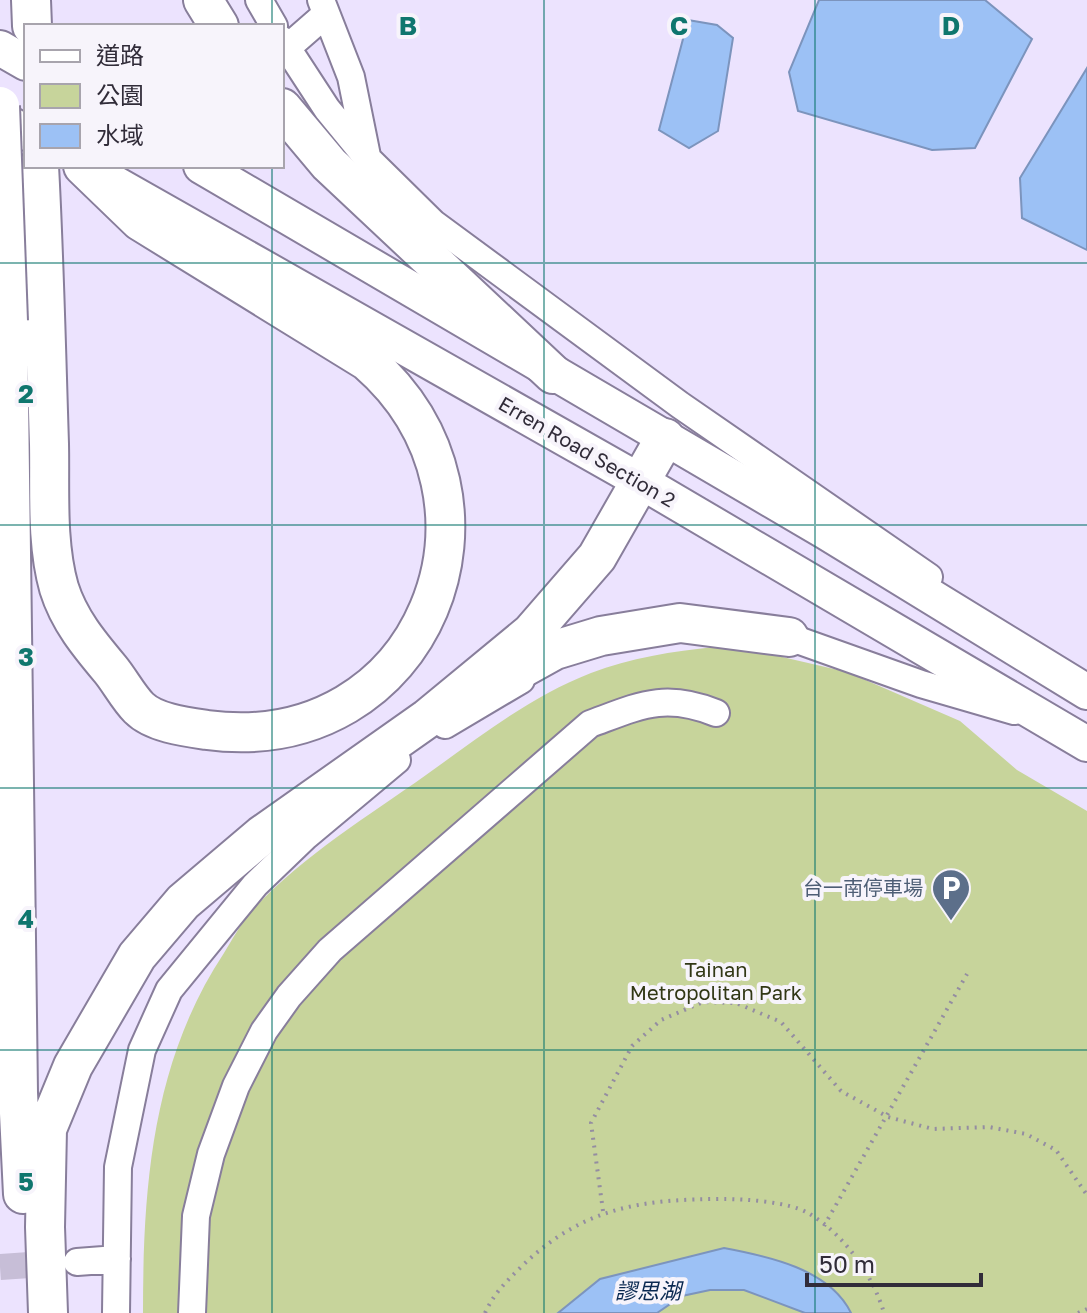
<svg xmlns="http://www.w3.org/2000/svg" width="1087" height="1313" font-family="'Golos Text','Noto Sans TC',sans-serif">
<style>
.green{fill:#c7d49b}
.water{fill:#9cc1f5;stroke:#7c94bd;stroke-width:2}
.lines{fill:none;stroke-linecap:round;stroke-linejoin:round}
.minor-tunnel{stroke:#c7bed7;stroke-width:26;stroke-dasharray:26 13;stroke-linecap:butt}
.minor-casing{stroke:#887e9b;stroke-width:30}
.major-casing{stroke:#887e9b;stroke-width:38}
.highway-casing{stroke:#887e9b;stroke-width:42}
.path{stroke:#948da1;stroke-width:4;stroke-dasharray:2 6;stroke-linecap:butt}
.minor{stroke:#fff;stroke-width:26}
.major{stroke:#fff;stroke-width:34}
.highway{stroke:#fff;stroke-width:38}
.highway-bridge-casing{stroke:#887e9b;stroke-width:42;stroke-linecap:butt}
.highway-bridge{stroke:#fff;stroke-width:38}
.grid{fill:none;stroke:#0f766e;stroke-width:2;stroke-opacity:0.55}
.labels{text-anchor:middle;stroke-width:8;stroke-linejoin:round;paint-order:stroke}
.street-label{font-size:20px;fill:#312c39;stroke:#f7f4fb}
.service-label{font-size:20px;fill:#4e5e75;stroke:#f7f4fb;text-anchor:end}
.park-label{font-size:20px;fill:#313715;stroke:#f7f4fb}
.water-label{font-size:22px;font-style:italic;fill:#092850;stroke:#f7f4fb}
.grid-label{font-size:26px;text-anchor:middle;font-weight:bold;fill:#0f766e;stroke:#f7f4fb;stroke-width:8;stroke-linejoin:round;paint-order:stroke}
</style>
<rect width="100%" height="100%" fill="#ece3fe"/>
<path class="green" d="M715 647 765 653 847 672 960 721 1017 770 1087 811V1313H143C143 1186 152 1062 224 953 232 940 240 925 250 913 299 858 367 817 426 775 478 738 531 696 591 673 630 658 673 651 715 647Z"/>
<path class="water" d="M819 0H985L1032 39 975 148 932 150 798 111 789 72Z
M688 20 717 25 733 38 718 131 689 148 659 130Z
M1087 68V250L1022 218 1020 178Z
M724 1248C767 1256 830 1269 851 1313H805L744 1290H710L682 1296 657 1313H558L600 1279Z"/>
<g class="lines">
<path class="minor-tunnel" d="M0 1267 60 1263"/>
<defs>
<path id="minor" d="M259 0 274 26
M321 0 351 77 367 156
M282 40 327 109 368 159 433 223 680 405 929 577
M287 48 326 14
M774 636 789 637 921 684 1014 711
M445 725 521 680
M77 1262 117 1259
M116 1313 118 1167 142 1050 169 990 255 885 306 836 397 760
M192 1313 196 1216 211 1154 236 1086 264 1031 289 996 330 950 590 724C639 706 664 692 716 713"/>
<path id="major" d="M0 48 26 63
M0 118 26 133
M201 166 826 532 1087 692
M109 180 640 481 1087 744"/>
<path id="highway" d="M31 0 32 26
M203 0 219 26
M282 108 329 164 553 374
M39 166C44 258 46 351 49 444 50 490 46 542 59 588 69 620 89 644 110 669 120 681 128 697 139 708 154 723 186 727 207 730 424 759 528 501 367 361L140 221 83 166
M8 321 18 1093 23 1194
M501 680 555 650 601 636 680 623 789 637
M48 1313 45 1227 47 1129 73 1066 137 956 183 902 262 835 428 718 531 633 597 557 665 438"/>
</defs>
<use href="#minor" class="minor-casing"/>
<use href="#major" class="major-casing"/>
<use href="#highway" class="highway-casing"/>
<path class="path" d="M603 1211 591 1123 632 1046 661 1020 703 1002 736 1003 781 1022 841 1091 888 1117 933 1129 989 1127 1026 1134 1056 1150 1087 1195
M824 1226 967 974
M485 1313C494 1293 507 1281 522 1266 583 1207 642 1199 724 1199 746 1199 789 1202 808 1213 843 1233 873 1275 884 1313
M1078 1313 1087 1309"/>
<use href="#minor" class="minor"/>
<use href="#major" class="major"/>
<use href="#highway" class="highway"/>
<defs>
<path id="highway-bridge" d="M0 106 8 321"/>
</defs>
<use href="#highway-bridge" class="highway-bridge-casing"/>
<use href="#highway-bridge" class="highway-bridge"/>
</g>
<path class="grid" d="M272 0V26M544 0V1313M815 0V1313M272 166V1313M0 263H1087M0 525H1087M0 788H1087M0 1050H1087"/>
<defs>
<symbol id="parking-pin" viewBox="-11 -11 22 30"><path d="M0 17L-7.5 6A9.5 9.5 0 1 1 7.5 6Z" fill="#5c6f8a" stroke="#f7f4fb"/><path d="M-3.5-5.5H1a3.5 3.5 0 0 1 0 7H-1V5.5H-3.5ZM-1-3.4V-.6H.8a1.4 1.4 0 0 0 0-2.8Z" fill="#fff"/></symbol>
</defs>
<g fill-rule="evenodd">
<use href="#parking-pin" x="929" y="866" width="44" height="60"/>
</g>
<g class="labels">
<g class="street-label">
<text transform="translate(587 452) rotate(30)" y="7">Erren Road Section 2</text>
</g>
<g class="service-label">
<text x="923" y="895">台一南停車場</text>
</g>
<g class="park-label">
<text x="716" y="977">Tainan<tspan x="716" dy="23">Metropolitan Park</tspan></text>
</g>
<g class="water-label">
<text x="648" y="1299">謬思湖</text>
</g>
</g>
<g class="grid-label">
<text x="408" y="35">B</text>
<text x="679" y="35">C</text>
<text x="951" y="35">D</text>
<text x="26" y="403">2</text>
<text x="26" y="666">3</text>
<text x="26" y="928">4</text>
<text x="26" y="1191">5</text>
</g>
<rect x="24" y="24" width="260" height="144" fill="#f7f4fb" stroke="#a8a4ad" stroke-width="2"/>
<rect x="40" y="50" width="40" height="12" fill="#ffffff" stroke="#a8a4ad" stroke-width="2"/>
<text x="96" y="64" font-size="24" fill="#312c39">道路</text>
<rect x="40" y="84" width="40" height="24" fill="#c7d49b" stroke="#a8a4ad" stroke-width="2"/>
<text x="96" y="104" font-size="24" fill="#312c39">公園</text>
<rect x="40" y="124" width="40" height="24" fill="#9cc1f5" stroke="#a8a4ad" stroke-width="2"/>
<text x="96" y="144" font-size="24" fill="#312c39">水域</text>
<path d="M807 1273v12h174v-12" fill="none" stroke="#312c39" stroke-width="4"/>
<text x="819" y="1273" font-size="24" fill="#312c39" stroke="#f7f4fb" stroke-width="6" paint-order="stroke">50 m</text>
</svg>
